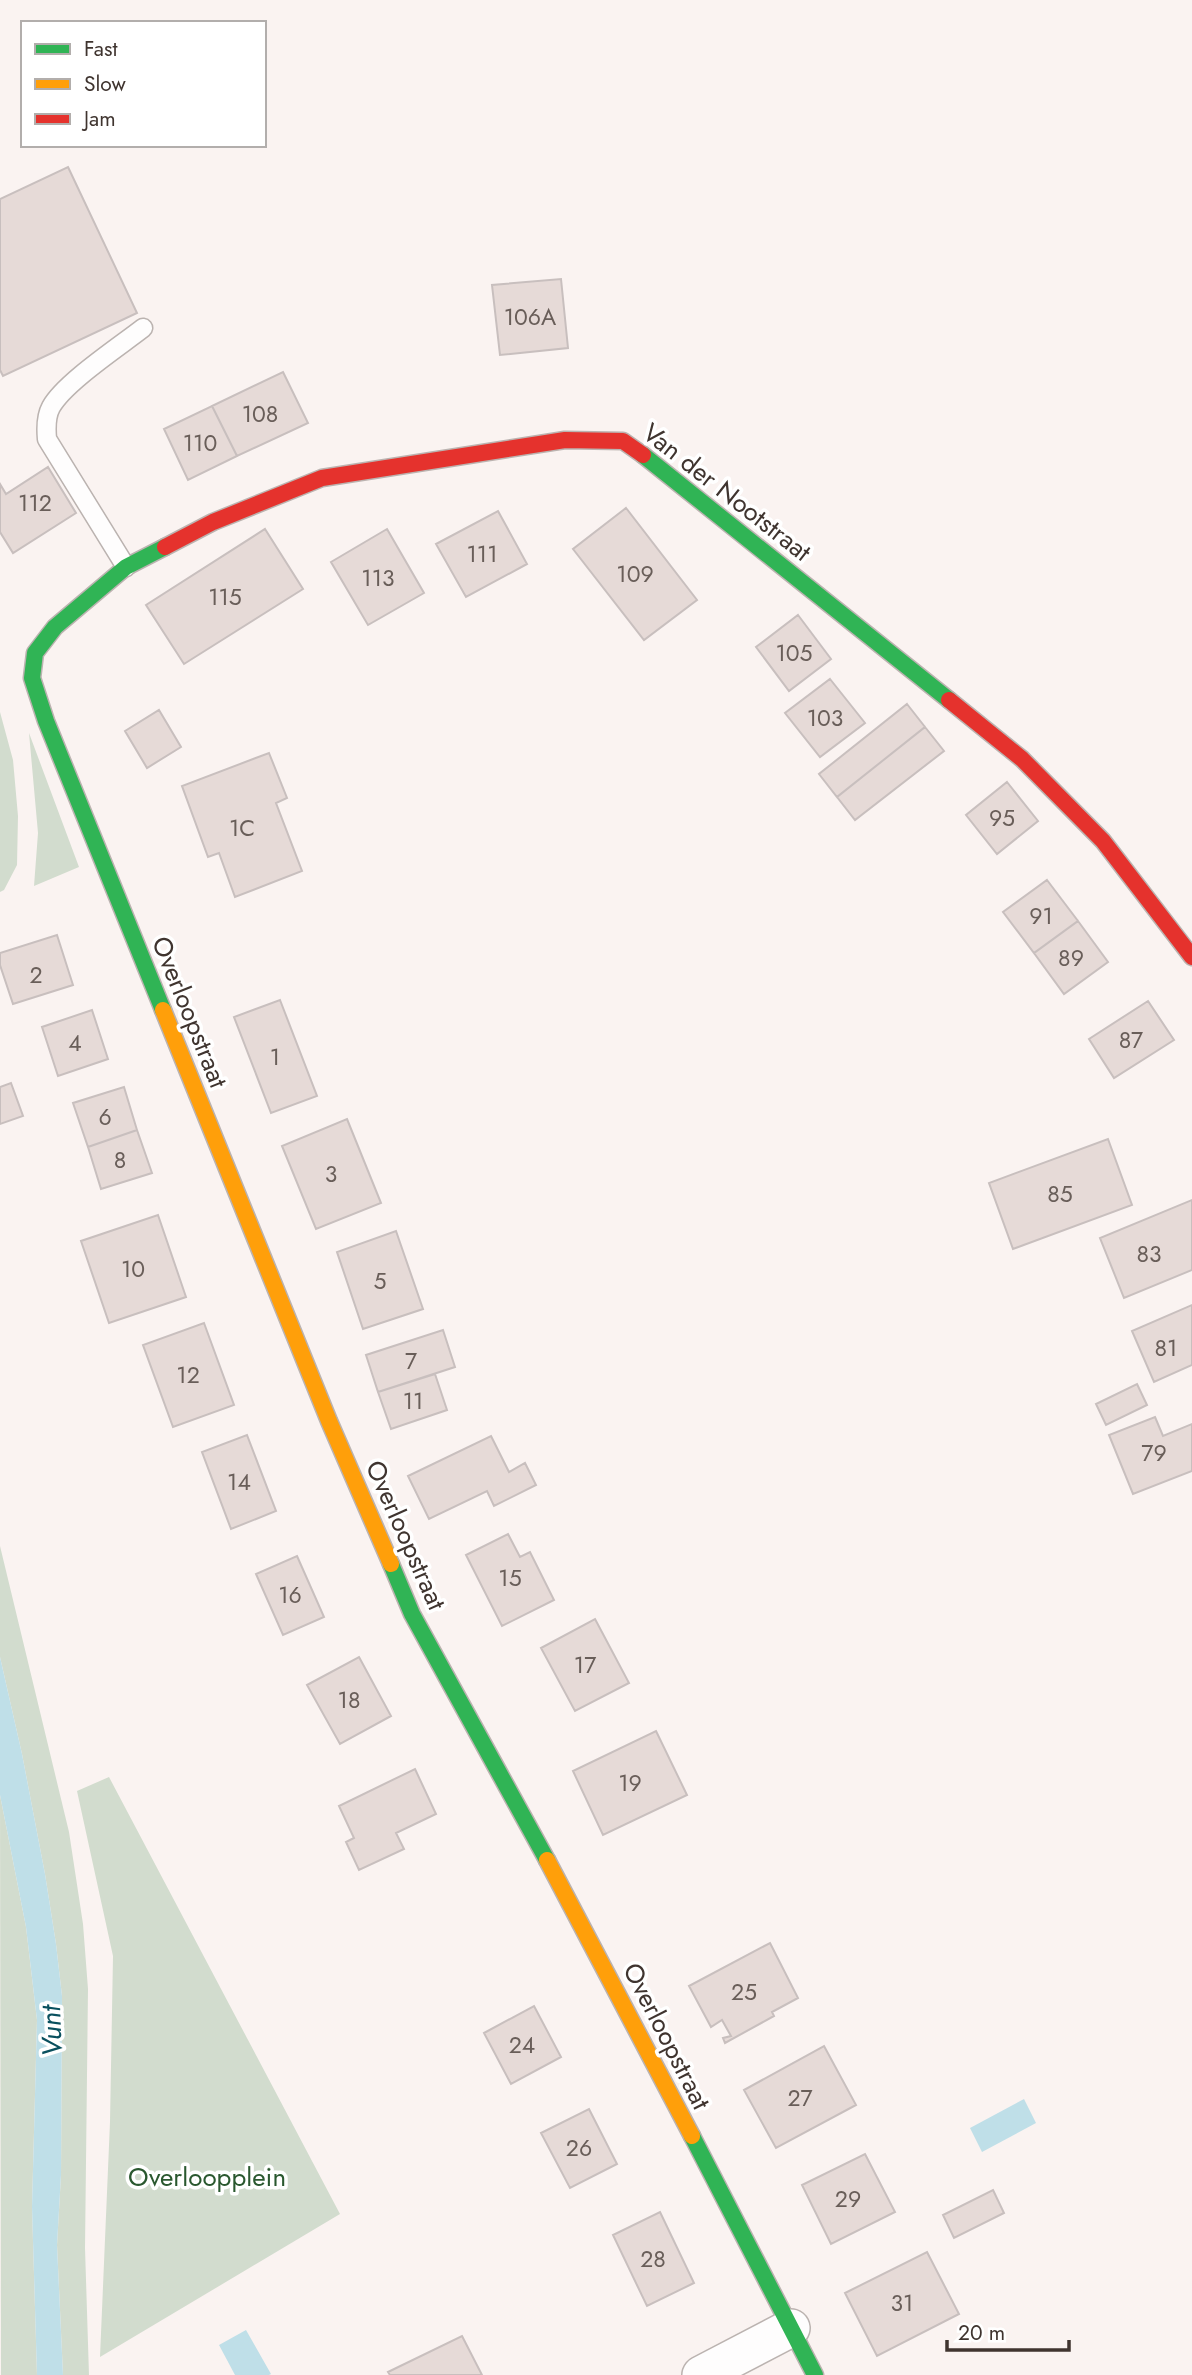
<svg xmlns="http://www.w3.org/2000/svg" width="1192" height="2375" font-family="Jost,sans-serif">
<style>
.green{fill:#d2dcce}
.water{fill:#bfdfe8}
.building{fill:#e6dad7;stroke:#c8bfbe;stroke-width:2}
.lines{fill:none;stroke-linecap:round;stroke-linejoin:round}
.lane-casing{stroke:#bbb3b0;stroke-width:21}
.street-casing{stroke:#bbb3b0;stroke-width:40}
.fast-casing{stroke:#bbb3b0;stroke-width:19}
.slow-casing{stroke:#bbb3b0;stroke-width:19}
.jam-casing{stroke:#bbb3b0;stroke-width:19}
.lane{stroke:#fefdfd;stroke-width:18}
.street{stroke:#fefdfd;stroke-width:37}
.fast{stroke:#30b455;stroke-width:16}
.slow{stroke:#ff9f0a;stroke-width:16}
.jam{stroke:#e5322d;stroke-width:16}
.labels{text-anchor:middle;stroke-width:7;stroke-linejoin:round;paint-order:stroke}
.number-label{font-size:23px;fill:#695e59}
.street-label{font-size:26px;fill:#3f342f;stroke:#fff}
.park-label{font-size:26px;fill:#2a582f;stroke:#fff}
.water-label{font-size:28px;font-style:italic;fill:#09505e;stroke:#fff}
</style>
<rect width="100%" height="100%" fill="#faf3f1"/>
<path class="green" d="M0 712 13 760 18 816 17 865 4 890 0 892Z
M29 733 79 867 34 886 38 833Z
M0 1546 69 1832 83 1924 88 1989 85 2248 89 2375H63L57 2245 61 2175 62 1996 56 1944 45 1874 22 1754 0 1657Z
M109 1777 340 2214 100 2357 110 2122 113 1956 77 1791Z
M0 1795 26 1927 37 2020 32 2207 37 2375H1Z"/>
<path class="water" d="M0 1657 22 1754 45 1874 56 1944 62 1996 61 2175 57 2245 63 2375H37L32 2207 37 2020 26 1927 0 1795Z
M1024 2099 1036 2123 982 2152 970 2128Z
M246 2330 271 2374 269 2375H235L219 2345Z"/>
<path class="building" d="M68 167 137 313 3 376 0 370V199Z
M561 279 568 348 500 355 492 285Z
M283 372 308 423 237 456 212 406Z
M212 406 237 456 188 480 164 429Z
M48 467 76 513 13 553 0 532V484L6 494Z
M626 508 697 600 644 640 573 549Z
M498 511 527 564 466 597 436 544Z
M265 529 303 589 184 664 146 605Z
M387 529 424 593 368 625 331 562Z
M798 615 831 659 789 691 756 647Z
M830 679 865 723 820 757 785 713Z
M907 704 925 727 837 797 819 774Z
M159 710 181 747 147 768 125 731Z
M925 727 944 751 855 820 837 797Z
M269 753 287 798 276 803 302 871 235 897 219 853 208 857 182 786Z
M1007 782 1038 821 997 854 966 815Z
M1047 880 1078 921 1034 953 1003 912Z
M1078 921 1108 962 1064 994 1034 953Z
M57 935 73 985 13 1004 0 965V953Z
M280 1000 317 1096 271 1113 234 1017Z
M1148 1001 1174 1040 1114 1078 1089 1039Z
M92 1010 108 1059 58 1076 42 1027Z
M11 1083 23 1116 0 1124V1087Z
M124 1087 137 1130 88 1147 73 1103Z
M347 1119 381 1203 316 1229 282 1146Z
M137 1130 152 1173 101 1189 88 1147Z
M1108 1139 1132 1205 1013 1249 989 1183Z
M1192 1200V1270L1124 1298 1100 1238Z
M158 1215 186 1297 109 1323 81 1241Z
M396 1231 423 1309 363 1329 337 1252Z
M1192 1305V1365L1154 1382 1132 1331Z
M204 1323 234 1405 173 1427 143 1345Z
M443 1330 455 1367 378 1392 366 1355Z
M435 1374 447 1410 391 1429 378 1392Z
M1137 1384 1147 1405 1106 1425 1096 1404Z
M1155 1417 1163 1436 1192 1424V1471L1133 1494 1109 1435Z
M247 1435 276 1511 231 1529 202 1452Z
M491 1436 509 1472 525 1463 536 1485 494 1506 487 1491 429 1519 408 1476Z
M508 1534 520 1557 530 1552 554 1600 502 1626 466 1555Z
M297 1556 324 1617 283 1635 256 1574Z
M595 1619 629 1683 575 1711 541 1648Z
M359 1657 391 1716 340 1744 307 1685Z
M656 1731 687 1795 603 1835 573 1771Z
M415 1769 436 1814 396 1833 404 1849 359 1870 346 1842 354 1838 339 1806Z
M770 1943 798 1998 772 2012 774 2016 725 2043 723 2038 731 2036 722 2020 711 2027 689 1986Z
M534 2006 561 2057 511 2084 484 2033Z
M824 2046 856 2105 776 2148 744 2090Z
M589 2109 617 2164 570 2188 541 2133Z
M865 2154 895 2212 831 2244 802 2185Z
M993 2190 1004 2213 954 2238 943 2215Z
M660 2212 694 2283 647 2306 613 2235Z
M927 2252 959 2314 877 2356 845 2293Z
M462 2336 482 2375H390L388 2372Z"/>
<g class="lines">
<defs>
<path id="lane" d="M126 567 47 439C46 428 46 416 51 407 64 383 120 346 143 328"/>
<path id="street" d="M701 2375 791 2328"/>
<path id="fast" d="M643 455 949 700
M163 1010 46 721 32 678 35 653 55 627 126 567 165 547
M391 1564 412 1614 547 1860
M692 2136 815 2375"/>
<path id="slow" d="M163 1010 329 1421 391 1564
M547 1860 692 2136"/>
<path id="jam" d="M165 547 213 522 322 478 565 440 623 441 643 455
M949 700 1022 759 1103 841 1192 957"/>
</defs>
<use href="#lane" class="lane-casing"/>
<use href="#street" class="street-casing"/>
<use href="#fast" class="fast-casing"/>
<use href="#slow" class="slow-casing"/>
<use href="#jam" class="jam-casing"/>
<use href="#lane" class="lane"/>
<use href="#street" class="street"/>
<use href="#fast" class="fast"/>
<use href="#slow" class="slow"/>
<use href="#jam" class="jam"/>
</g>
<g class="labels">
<g class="number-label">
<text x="530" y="325">106A</text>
<text x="260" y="422">108</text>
<text x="200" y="451">110</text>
<text x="35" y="511">112</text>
<text x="482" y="562">111</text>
<text x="635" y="582">109</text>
<text x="378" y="586">113</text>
<text x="225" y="605">115</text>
<text x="794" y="661">105</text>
<text x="825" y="726">103</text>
<text x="1002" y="826">95</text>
<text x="242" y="836">1C</text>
<text x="1041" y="924">91</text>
<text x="1071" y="966">89</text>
<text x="36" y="983">2</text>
<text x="1131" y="1048">87</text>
<text x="75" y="1051">4</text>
<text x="275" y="1065">1</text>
<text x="105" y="1125">6</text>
<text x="120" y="1168">8</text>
<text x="331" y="1182">3</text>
<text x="1060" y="1202">85</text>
<text x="1149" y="1262">83</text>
<text x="133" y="1277">10</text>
<text x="380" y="1289">5</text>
<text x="1166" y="1356">81</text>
<text x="411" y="1369">7</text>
<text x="188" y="1383">12</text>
<text x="413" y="1409">11</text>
<text x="1154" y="1461">79</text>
<text x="239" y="1490">14</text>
<text x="510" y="1586">15</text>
<text x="290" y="1603">16</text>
<text x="585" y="1673">17</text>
<text x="349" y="1708">18</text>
<text x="630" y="1791">19</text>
<text x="744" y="2000">25</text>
<text x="522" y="2053">24</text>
<text x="800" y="2106">27</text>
<text x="579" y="2156">26</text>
<text x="848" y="2207">29</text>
<text x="653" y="2267">28</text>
<text x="902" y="2311">31</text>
</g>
<g class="street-label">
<text transform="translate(727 492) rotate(38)" y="9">Van der Nootstraat</text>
<text transform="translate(190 1012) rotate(68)" y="9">Overloopstraat</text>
<text transform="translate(406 1535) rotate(66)" y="9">Overloopstraat</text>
<text transform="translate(667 2036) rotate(63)" y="9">Overloopstraat</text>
</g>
<g class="park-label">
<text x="207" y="2186">Overloopplein</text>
</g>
<g class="water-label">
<text transform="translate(51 2031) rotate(-92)" y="10">Vunt</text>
</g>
</g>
<rect x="21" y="21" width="245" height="126" fill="#ffffff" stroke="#b2aeac" stroke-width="2"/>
<rect x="35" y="44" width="35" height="10" fill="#30b455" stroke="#b2aeac" stroke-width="2"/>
<text x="84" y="56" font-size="21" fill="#3f342f">Fast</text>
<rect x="35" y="79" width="35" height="10" fill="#ff9f0a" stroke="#b2aeac" stroke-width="2"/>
<text x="84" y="91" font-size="21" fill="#3f342f">Slow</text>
<rect x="35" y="114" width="35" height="10" fill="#e5322d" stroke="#b2aeac" stroke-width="2"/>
<text x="84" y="126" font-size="21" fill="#3f342f">Jam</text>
<path d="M947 2340v10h122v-10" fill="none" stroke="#3f342f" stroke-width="3.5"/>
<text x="958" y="2340" font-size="21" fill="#3f342f" stroke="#ffffff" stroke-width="5" paint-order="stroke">20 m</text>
</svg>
